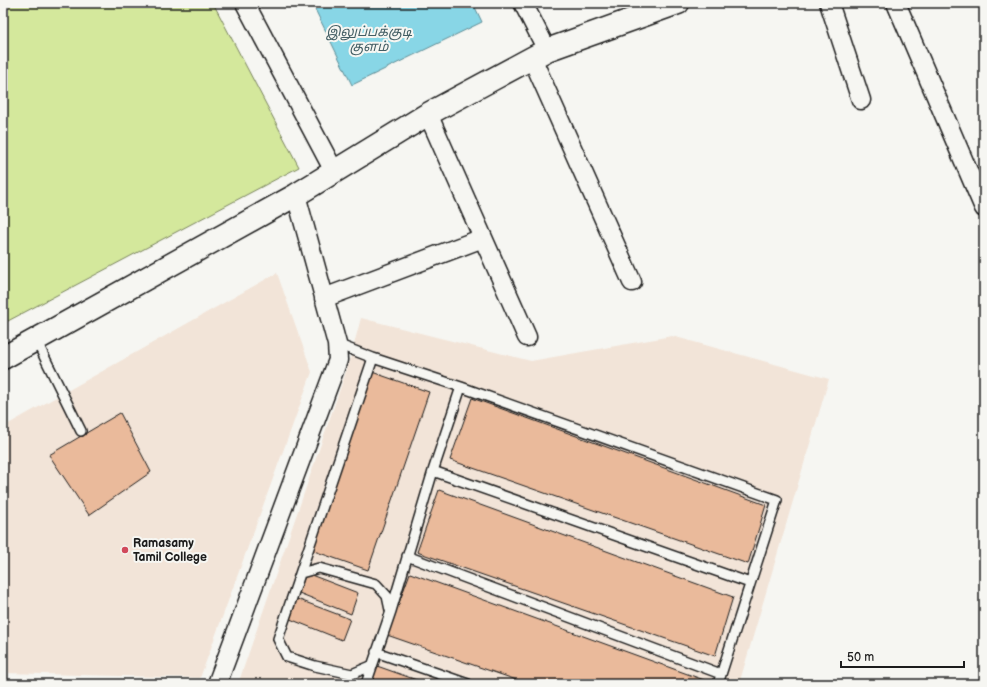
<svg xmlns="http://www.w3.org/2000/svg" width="987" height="687" font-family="'Balsamiq Sans','Noto Sans Tamil',sans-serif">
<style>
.built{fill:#f2e4d8}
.green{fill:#d4e89c;stroke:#78825c}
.water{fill:#88d6e6;stroke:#5d8c95}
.building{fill:#eaba9b;stroke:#1c1c1c}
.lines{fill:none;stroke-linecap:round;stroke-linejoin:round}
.service-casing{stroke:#1c1c1c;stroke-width:12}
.minor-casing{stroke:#1c1c1c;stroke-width:21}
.secondary-casing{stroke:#1c1c1c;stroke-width:25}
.service{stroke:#f6f6f2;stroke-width:9}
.minor{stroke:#f6f6f2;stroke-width:18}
.secondary{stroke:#f6f6f2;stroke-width:22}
.poi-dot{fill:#d1495b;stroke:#f6f6f2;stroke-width:1.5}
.labels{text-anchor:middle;stroke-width:4;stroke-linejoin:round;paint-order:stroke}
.poi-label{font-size:12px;font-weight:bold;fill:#1c1c1c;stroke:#f6f6f2;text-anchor:start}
.water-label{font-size:13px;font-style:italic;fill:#425d63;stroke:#f6f6f2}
</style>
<rect width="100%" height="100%" fill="#f6f6f2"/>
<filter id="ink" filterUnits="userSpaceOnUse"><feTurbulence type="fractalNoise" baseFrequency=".025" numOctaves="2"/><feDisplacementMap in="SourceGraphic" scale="8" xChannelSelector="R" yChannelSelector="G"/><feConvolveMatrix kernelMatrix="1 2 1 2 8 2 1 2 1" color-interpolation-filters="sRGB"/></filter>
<g filter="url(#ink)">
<path class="built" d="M277 273 312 372 200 678 3 673V427Z
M361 318 531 361 672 336 829 379 739 684H238L349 363Z"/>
<path class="green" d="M3 3H213L299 167 6 322 3 314Z"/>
<path class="water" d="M312 3H473L482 22 352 85Z"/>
<path class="building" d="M372 372 429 392 368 570 311 550Z
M472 398 766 505 748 564 450 460Z
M120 413 151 472 89 515 49 455Z
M439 490 733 597 715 656 417 552Z
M306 573 358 593 351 614 299 593Z
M410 573 704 680 702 684H528L387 635Z
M297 599 350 619 342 640 290 619Z
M377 666 428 684H370Z"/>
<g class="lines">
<defs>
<path id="service" d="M36 340 81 431
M337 344 373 358 461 387 777 500 718 684
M433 471 750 583
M407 556 721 674
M301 573 319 568 376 584 387 596 390 610
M376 652 468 684
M371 666 352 674 315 666 287 657 278 639 373 358
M366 684 391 611 433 471 461 387"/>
<path id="minor" d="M245 3 334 171
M523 3 547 50
M829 3 861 100
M896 3 984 208
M532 58 632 282
M428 114 527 337
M324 298 483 238
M217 684 338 360 337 344 296 195"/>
<path id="secondary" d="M3 358 296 195 428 114 532 58 547 50 678 3"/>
</defs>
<use href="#service" class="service-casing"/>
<use href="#minor" class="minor-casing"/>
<use href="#secondary" class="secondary-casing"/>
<use href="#service" class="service"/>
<use href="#minor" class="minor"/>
<use href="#secondary" class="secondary"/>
</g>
</g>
<circle class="poi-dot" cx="125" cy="550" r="4"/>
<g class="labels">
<g class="poi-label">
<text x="133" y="547">Ramasamy<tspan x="133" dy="14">Tamil College</tspan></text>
</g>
<g class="water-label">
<text x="369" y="36">இலுப்பக்குடி<tspan x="369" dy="15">குளம்</tspan></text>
</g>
</g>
<rect width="987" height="687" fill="none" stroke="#f6f6f2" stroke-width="16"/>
<rect x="8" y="8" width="971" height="671" fill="none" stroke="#1c1c1c" stroke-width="1.5" filter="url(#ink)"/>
<path d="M841 661v6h123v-6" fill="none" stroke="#1c1c1c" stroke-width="2"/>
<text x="847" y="661" font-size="12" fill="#1c1c1c" stroke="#f6f6f2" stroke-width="3" paint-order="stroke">50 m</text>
</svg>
